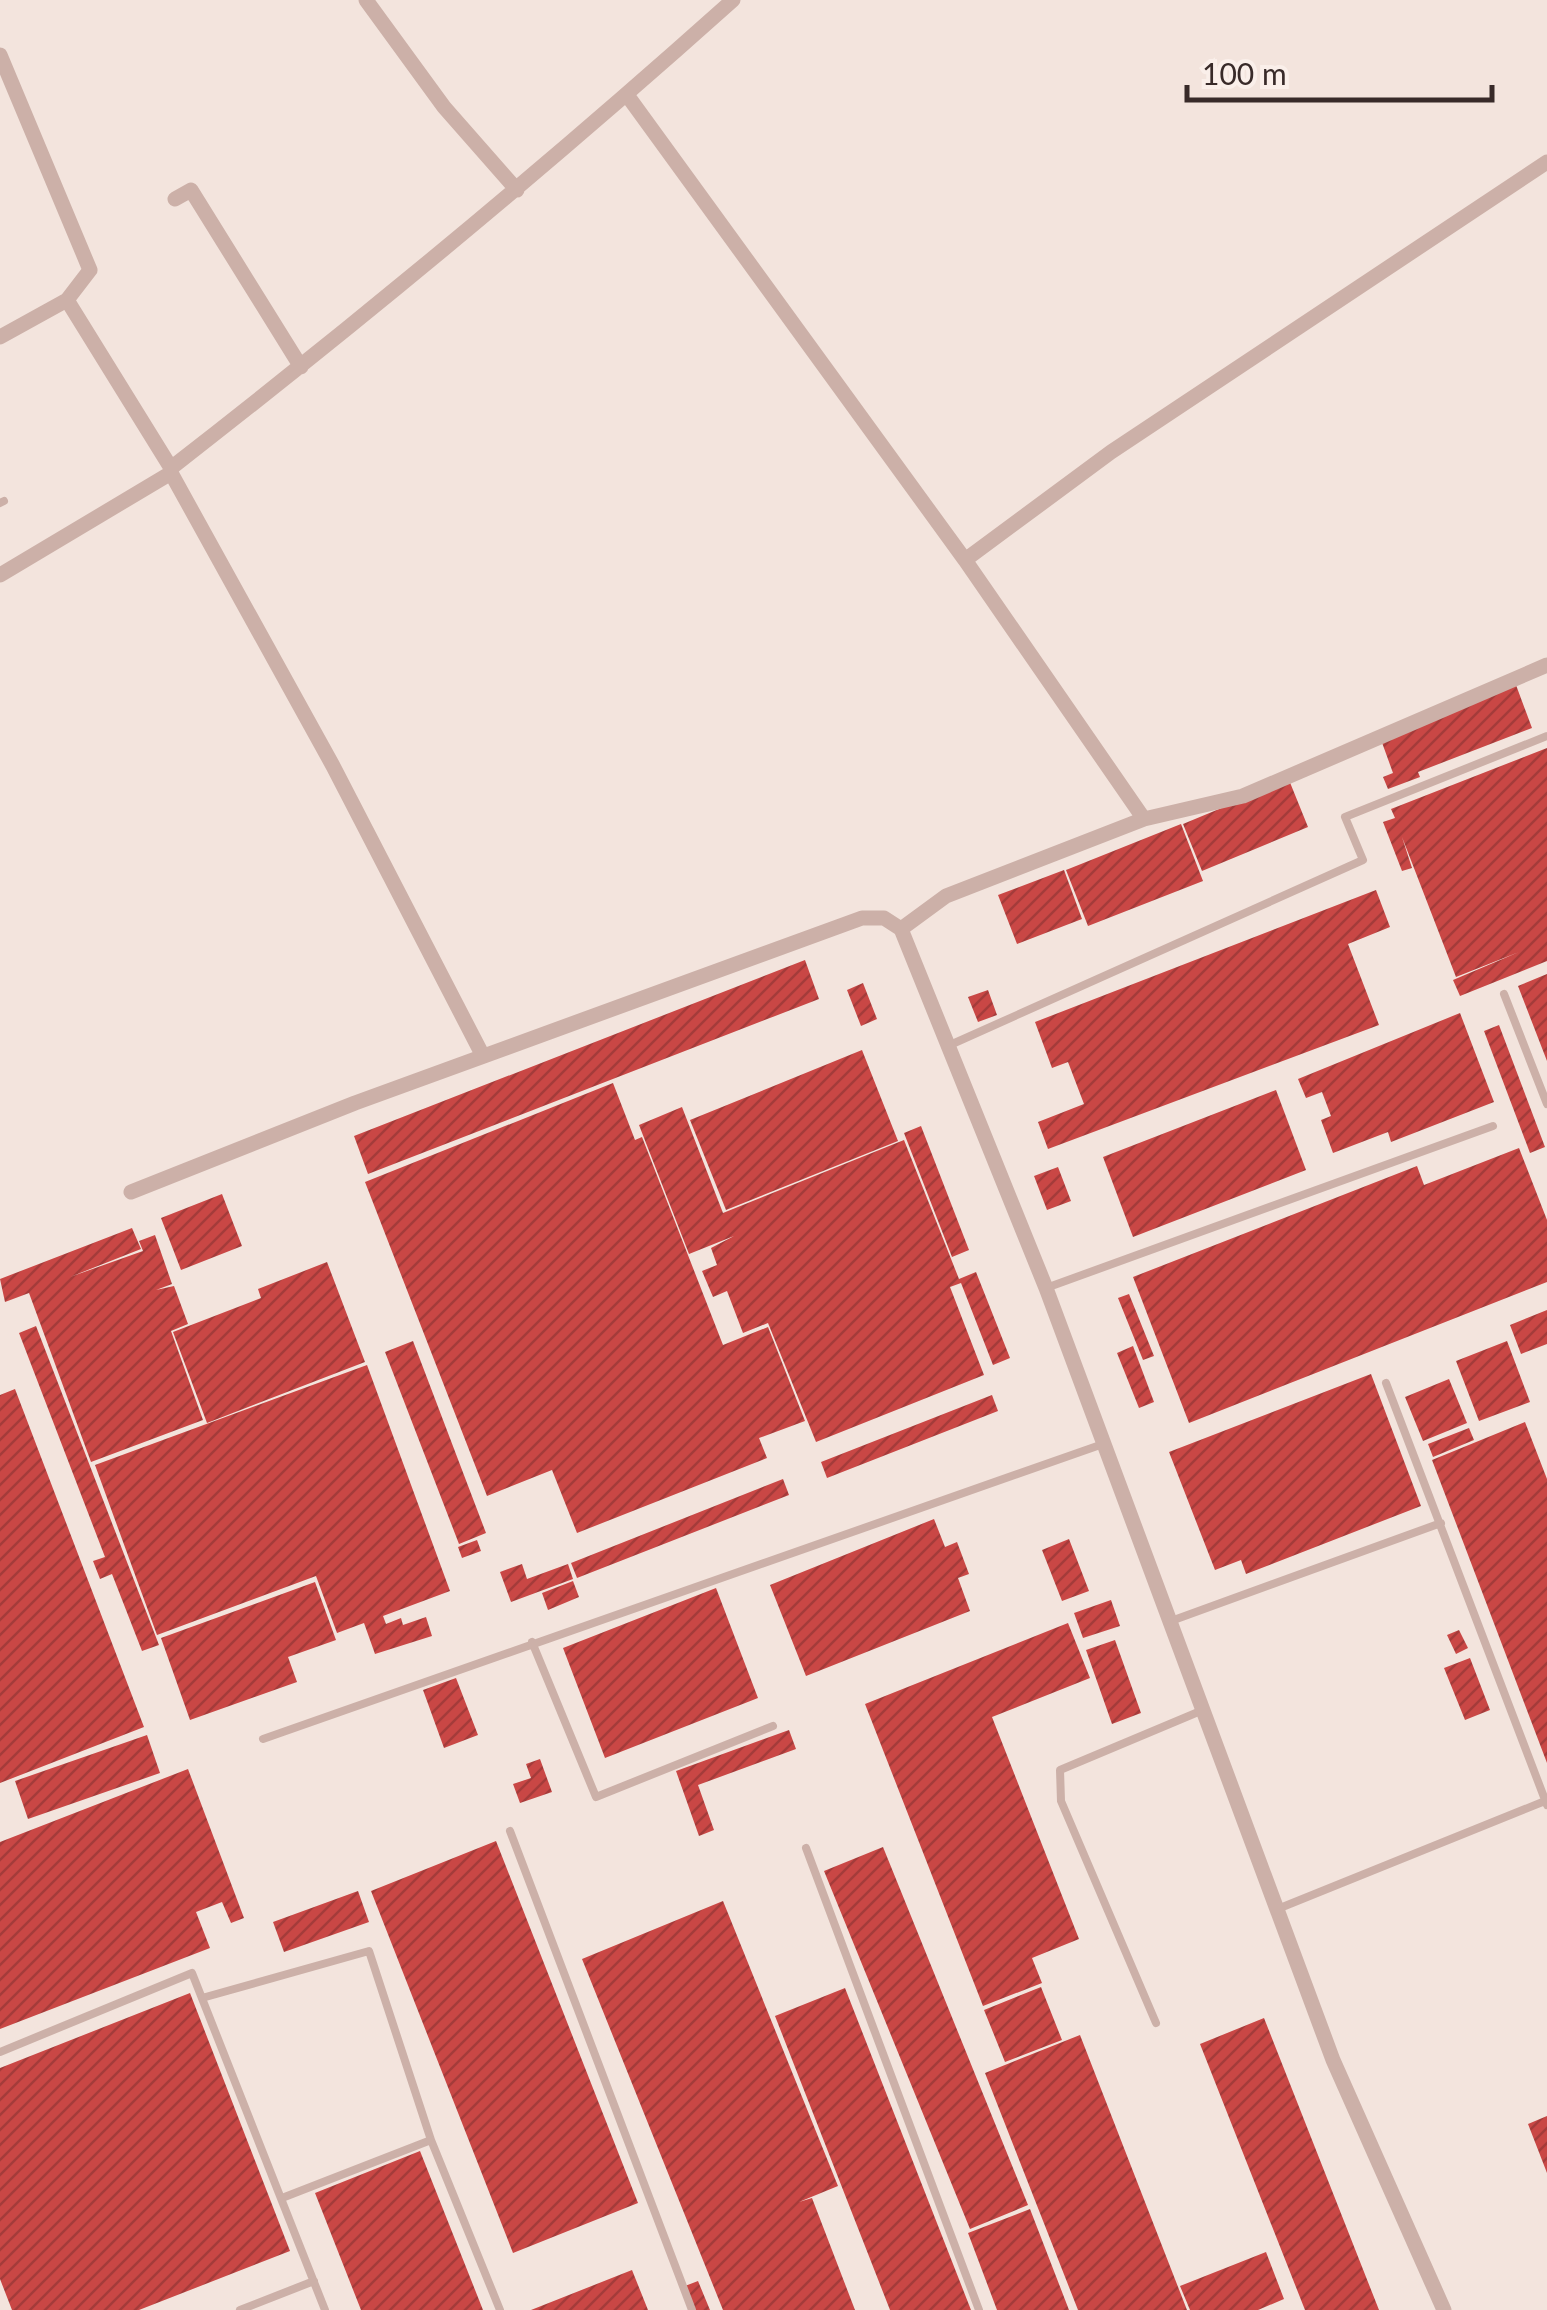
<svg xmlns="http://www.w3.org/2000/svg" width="1547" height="2310" font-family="Lato,sans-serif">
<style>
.building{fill:url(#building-hatch)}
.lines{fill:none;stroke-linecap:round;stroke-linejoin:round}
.service{stroke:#ccb0a8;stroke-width:8}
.minor{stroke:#ccb0a8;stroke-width:15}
</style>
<defs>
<pattern id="building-hatch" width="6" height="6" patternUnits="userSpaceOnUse" patternTransform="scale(2.5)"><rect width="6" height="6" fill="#c94745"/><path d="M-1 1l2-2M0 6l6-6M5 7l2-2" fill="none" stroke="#a43b3a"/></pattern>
</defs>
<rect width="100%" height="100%" fill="#f3e4dd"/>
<path class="building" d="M1516 685 1532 728 1418 772 1420 777 1388 789 1383 777 1393 773 1380 737Z
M1547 748V961L1460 996 1453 980 1519 952 1456 977 1402 837 1412 868 1402 871 1383 822 1395 818 1391 809Z
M1289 780 1308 827 1202 871 1183 824Z
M1181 824 1203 881 1088 926 1066 870Z
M1064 870 1082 919 1017 944 998 895Z
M1376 890 1390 927 1348 944 1379 1025 1048 1149 1038 1122 1084 1104 1068 1062 1052 1068 1035 1022Z
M805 960 819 999 368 1174 354 1136Z
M1547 974V1061L1518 986Z
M863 983 877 1019 861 1026 847 990Z
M988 990 997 1015 978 1022 968 997Z
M1460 1013 1494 1102 1391 1142 1388 1132 1333 1153 1321 1120 1331 1116 1322 1092 1306 1098 1298 1079Z
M1499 1025 1545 1147 1530 1153 1484 1031Z
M862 1050 898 1141 726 1210 690 1120Z
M613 1083 635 1140 642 1137 723 1345 768 1327 805 1421 759 1438 767 1458 577 1533 552 1470 487 1496 365 1182Z
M1276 1090 1306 1170 1133 1237 1103 1157Z
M682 1107 723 1213 904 1140 959 1279 976 1272 1010 1358 993 1365 961 1283 950 1287 984 1375 816 1442 768 1323 743 1333 727 1291 713 1297 702 1271 717 1265 711 1248 734 1236 689 1254 639 1125Z
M921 1126 969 1250 952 1257 904 1133Z
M1519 1148 1547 1220V1282L1189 1423 1133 1277 1417 1166 1424 1185Z
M1058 1167 1071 1201 1047 1210 1034 1176Z
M222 1194 242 1246 181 1270 161 1218Z
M132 1228 141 1249 70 1277 143 1251 139 1241 155 1235 172 1284 156 1290 174 1286 188 1324 171 1331 203 1420 91 1462 29 1293 5 1302 0 1279Z
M327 1262 365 1362 207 1423 173 1332 261 1298 258 1289Z
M1129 1294 1154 1356 1143 1360 1118 1298Z
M1547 1310V1344L1521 1354 1510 1325Z
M36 1326 159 1645 142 1651 112 1574 100 1579 93 1561 105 1557 19 1333Z
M413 1341 486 1533 459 1544 385 1352Z
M1507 1341 1530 1402 1479 1421 1456 1361Z
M1133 1346 1154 1402 1139 1408 1117 1353Z
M367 1365 450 1591 383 1616 386 1624 401 1618 403 1625 426 1617 432 1636 375 1654 364 1623 337 1633 316 1576 157 1635 95 1465Z
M1371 1374 1421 1506 1246 1574 1241 1560 1215 1570 1169 1452Z
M1449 1379 1467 1423 1423 1441 1405 1397Z
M15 1389 144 1727 0 1783V1395Z
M992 1395 998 1411 827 1478 821 1462Z
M1525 1422 1547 1479V1763L1432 1460Z
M1469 1428 1474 1440 1433 1457 1428 1444Z
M783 1479 789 1495 577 1578 571 1563Z
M934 1519 945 1547 957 1542 969 1574 958 1578 970 1611 806 1676 770 1585Z
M1069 1539 1089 1591 1062 1601 1042 1550Z
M477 1540 481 1551 462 1558 458 1547Z
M522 1564 527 1579 568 1564 573 1579 511 1602 500 1572Z
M573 1581 579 1597 548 1610 542 1593Z
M315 1582 336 1640 288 1657 297 1682 190 1720 161 1638Z
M716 1588 758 1698 605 1758 563 1648Z
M1111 1600 1120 1626 1083 1638 1074 1613Z
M1068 1623 1090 1678 992 1717 1079 1939 1032 1958 1042 1983 983 2006 865 1704Z
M1459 1630 1468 1648 1456 1654 1447 1635Z
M1115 1640 1141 1713 1112 1724 1086 1650Z
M1470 1658 1490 1710 1465 1720 1444 1668Z
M456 1678 478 1735 444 1748 423 1690Z
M789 1730 796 1749 698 1785 714 1830 699 1836 676 1771Z
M147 1735 160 1773 28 1819 15 1781Z
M540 1759 552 1792 520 1803 513 1784 531 1778 526 1764Z
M188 1769 244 1918 231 1923 222 1902 196 1912 210 1948 0 2029V1842Z
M496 1841 638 2203 513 2253 371 1891Z
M883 1847 1028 2205 970 2229 824 1871Z
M358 1891 369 1922 284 1952 273 1922Z
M723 1901 838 2186 799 2202 812 2198 855 2310H723L582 1959Z
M1041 1987 1062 2040 1005 2062 984 2010Z
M845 1988 971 2310H890L775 2016Z
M190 1993 290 2251 139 2310H12L0 2279V2068Z
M1264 2018 1379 2310H1305L1200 2044Z
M1080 2035 1187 2310H1078L985 2073Z
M1547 2116V2173L1528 2124Z
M420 2151 483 2310H361L315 2193Z
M1030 2209 1069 2310H997L968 2233Z
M1266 2252 1284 2299 1258 2310H1190L1180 2286Z
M632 2270 648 2310H531Z
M698 2281 710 2310H694L685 2286Z"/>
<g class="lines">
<path class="service" d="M0 503 4 501
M1504 994 1547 1104
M950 1045 1363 860 1345 817 1547 736
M1046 1288 1493 1126
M1386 1383 1547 1805
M1171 1621 1441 1523
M532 1642 596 1797 773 1726
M263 1739 1103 1444
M510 1831 692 2310
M806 1848 979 2310
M1275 1910 1545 1801
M202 1998 369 1951 431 2140 500 2310
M1156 2023 1061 1801 1060 1770 1203 1710
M0 2052 192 1973 325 2310
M282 2198 431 2140
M240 2310 314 2281"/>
<path class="minor" d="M366 0 444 107 517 190
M0 55 90 270 67 300 171 468
M627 95 965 560 1144 819 1243 796 1547 665
M175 199 191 190 301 367
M0 337 67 300
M171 473 333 766 483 1056
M965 560 1111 452 1547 162
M0 575 171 473V468C364 318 551 163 733 0
M901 929 946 896 1144 819
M131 1192 355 1103 862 918H884L901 929 1046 1288 1333 2060 1444 2310"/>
</g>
<path d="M1187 85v15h305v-15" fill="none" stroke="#382a29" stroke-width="5"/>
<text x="1202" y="85" font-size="30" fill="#382a29" stroke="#faefea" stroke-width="8" paint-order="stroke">100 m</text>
</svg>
